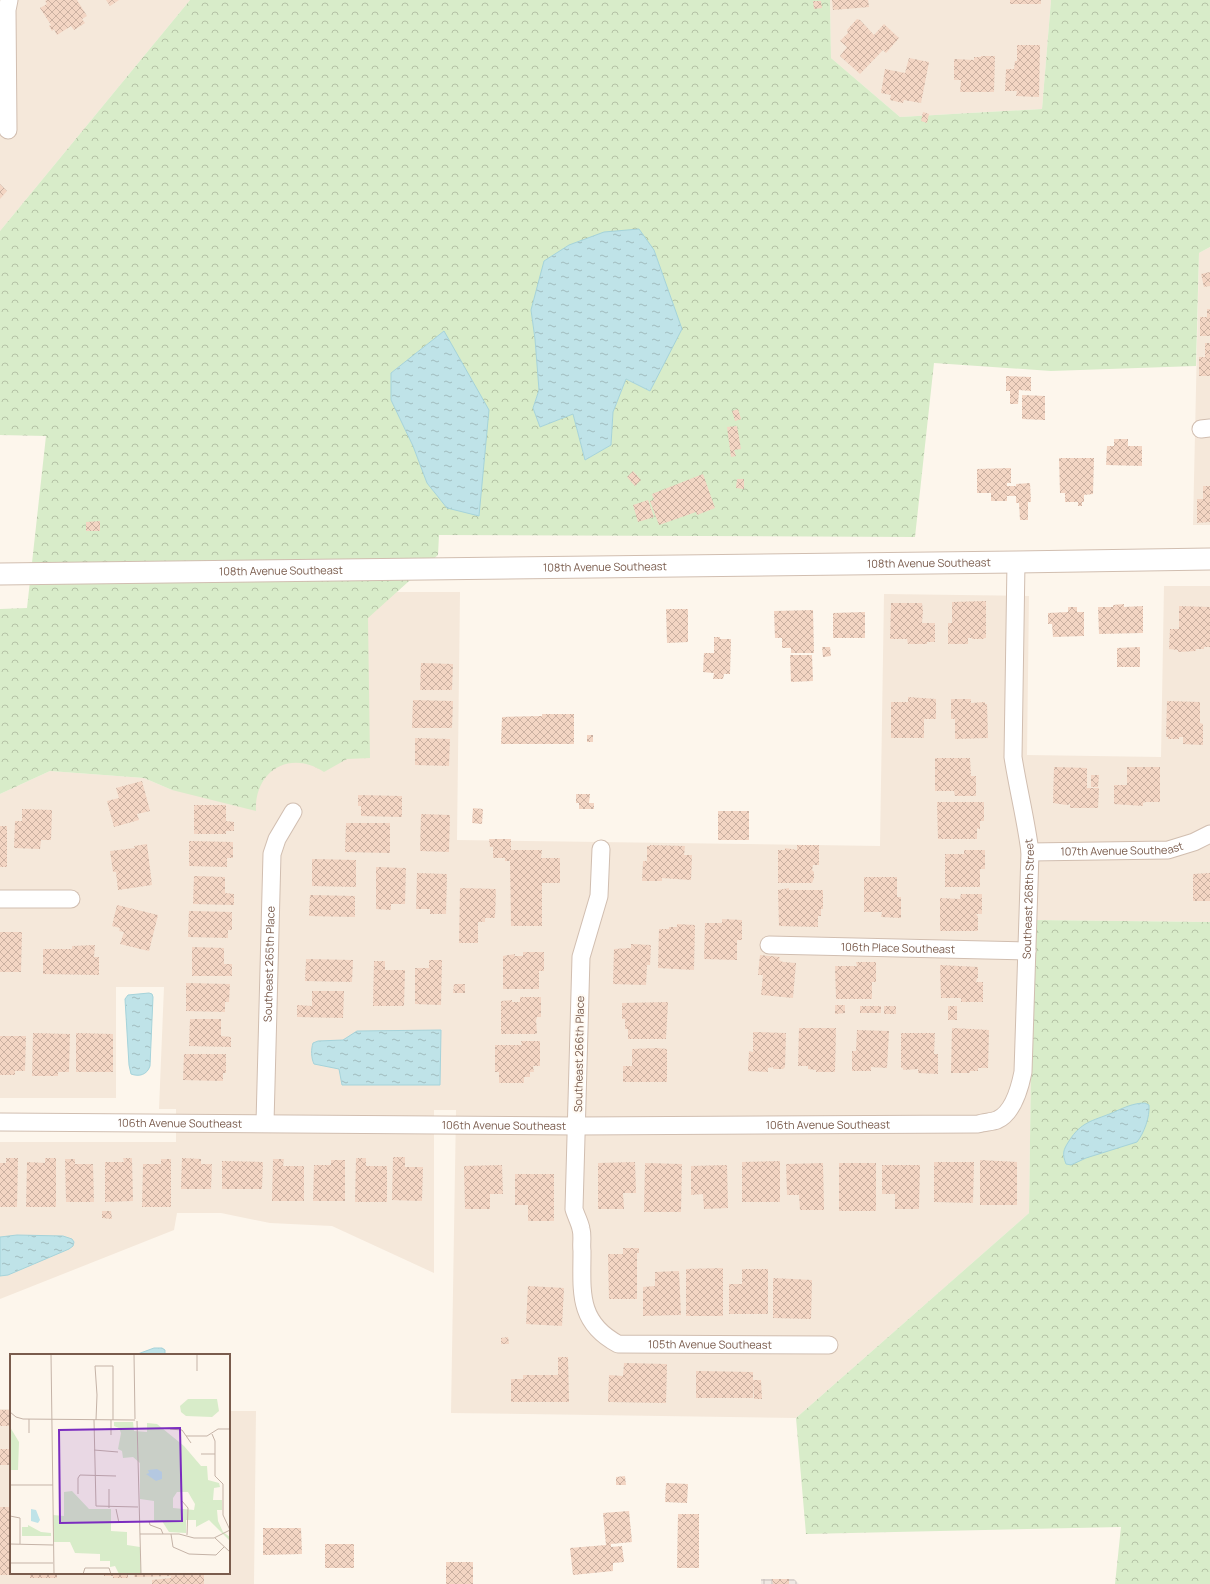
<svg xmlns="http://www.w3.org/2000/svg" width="1210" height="1584" font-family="Manrope,sans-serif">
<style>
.residential{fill:#f5e8da}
.industrial{fill:url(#industrial-grid)}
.forest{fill:url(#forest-crowns);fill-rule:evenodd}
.water{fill:url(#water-ripples);stroke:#a5d3da}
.building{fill:url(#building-cross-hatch)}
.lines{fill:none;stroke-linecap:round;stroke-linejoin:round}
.minor-casing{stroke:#d1beb0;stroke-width:19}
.tertiary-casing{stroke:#d1beb0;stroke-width:23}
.minor{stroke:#fff;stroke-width:17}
.tertiary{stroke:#fff;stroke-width:21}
.labels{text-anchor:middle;stroke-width:4;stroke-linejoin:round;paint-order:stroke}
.street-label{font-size:11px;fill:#7a5c4d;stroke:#fffaf3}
.inset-road{fill:none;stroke:#c5b3a7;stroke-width:1}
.view{fill:#7b2cbf;fill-opacity:0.15;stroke:#7b2cbf;stroke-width:2}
.inset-edge{fill:none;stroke:#7a5c4d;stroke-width:2}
</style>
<defs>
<pattern id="industrial-grid" width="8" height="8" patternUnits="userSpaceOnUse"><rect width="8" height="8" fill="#efe9e4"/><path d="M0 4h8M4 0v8" fill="none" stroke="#c7c0bb"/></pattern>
<pattern id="forest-crowns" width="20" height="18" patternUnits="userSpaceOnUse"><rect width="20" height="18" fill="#d8ecc9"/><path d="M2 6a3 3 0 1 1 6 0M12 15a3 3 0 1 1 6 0" fill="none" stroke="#b4c2a5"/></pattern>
<pattern id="water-ripples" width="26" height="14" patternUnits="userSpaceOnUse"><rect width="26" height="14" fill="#bfe3e8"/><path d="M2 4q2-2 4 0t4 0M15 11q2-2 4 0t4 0" fill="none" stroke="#a0bbbe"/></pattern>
<pattern id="building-cross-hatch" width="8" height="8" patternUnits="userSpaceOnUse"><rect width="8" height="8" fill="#f3d5c3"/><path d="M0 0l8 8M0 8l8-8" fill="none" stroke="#cab0a1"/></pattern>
</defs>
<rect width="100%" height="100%" fill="#fdf6ec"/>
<path class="residential" d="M0 0H190L0 231Z
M830 0H1051L1042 109 900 117 831 58Z
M1210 247V525H1193L1199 253Z
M1164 586H1210V922L1033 920 1029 1213 796 1418 451 1413 456 1110H434V1273L332 1226 270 1223 221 1213H177L174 1230 0 1299V1142H176V1109H159L164 987H116V1098H0V794L50 771 144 778 172 790 395 592H460L457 840 880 846 884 594 1029 596 1027 755 1161 757Z
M0 1409H11V1573H229V1411H256L254 1584H0Z"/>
<path class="industrial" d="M761 1579H794L799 1584H761Z"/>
<path class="forest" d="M190 0H830L831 58 900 117 1042 109 1051 0H1210V247L1199 253 1196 366 1051 371 934 363 915 537 439 535 438 555 368 618 370 758 347 759 324 772C290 749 254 771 256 811L172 790 144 778 50 771 0 794V609L27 608 46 436 0 435V231ZM654 250 681 329 650 391 626 379 613 412 611 445 585 460 573 414 540 427 533 408 539 390 535 339 531 310ZM444 331 447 508 427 483 413 446 391 400V373Z
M1033 920 1210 922V1584H1115L1121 1527 806 1534 796 1418 1029 1213Z"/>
<path class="water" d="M639 229 654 250 682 329 650 391 626 379 613 412 611 445 585 460 573 414 540 427 533 408 539 390 535 339 531 310 544 261 569 245 604 232Z
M444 331 489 410 479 516 447 508 427 483 413 446 391 400V373Z
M149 993 152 994 153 997 150 1066C147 1075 139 1077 131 1074L129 1065 125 999 128 995Z
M441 1030 440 1085H342L339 1069 314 1064C311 1058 311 1049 313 1043L318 1041 343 1040 357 1031Z
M1145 1103 1149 1105C1150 1117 1144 1133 1137 1142L1086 1158 1071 1165 1066 1164C1062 1154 1063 1150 1069 1141 1081 1122 1092 1121 1112 1113 1123 1108 1133 1103 1145 1103Z
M17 1235 63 1236 72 1239 74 1242 73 1246 69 1249 8 1275 0 1276V1237Z
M154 1348H162L165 1350V1355H135Z"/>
<path class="building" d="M47 0H77L87 16 82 19 85 23 74 30 71 26 57 35 54 29 52 31 49 26 51 25 40 8 47 4 45 1Z
M106 0H119L110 6Z
M832 0H868L869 7 833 10Z
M1010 0H1041V4H1010Z
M813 1H821L822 8 814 9Z
M857 19 860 20 874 35 884 24 899 38 886 53 883 50 860 74 840 56 847 47 840 41 848 33 847 30Z
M1017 45H1040L1039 97 1016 96 1017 91H1005L1006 69H1014L1015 61H1017Z
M981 56H995L994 92H960L961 80H954V59L974 60V57H981Z
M909 58 929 62 921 103 904 100 903 103 890 100 891 95 881 93 885 69 905 73Z
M923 112 929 114 927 123 921 121Z
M0 184 7 191 0 199Z
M1210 272V286L1204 287 1201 274Z
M1207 309H1210V336H1200V317H1207Z
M1205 343H1210V376H1199V357H1205Z
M1006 376 1031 377V391L1019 390 1018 404H1010V391H1006Z
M1022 395 1045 396V420L1022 419Z
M738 409 741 419 735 421 732 411Z
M737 426 741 449 734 450 736 456 731 457 727 427Z
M1114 439H1128V446H1142V466L1106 465 1107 446H1114Z
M1059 458H1094L1093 494 1084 495V502H1082V506H1078V502H1065V493H1060Z
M1011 468V483H1007V486H1016V484L1030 483 1031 502H1028V520H1020L1019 503H1016V496H1007V501H991V493H977V469Z
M633 471 641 480 635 486 627 477Z
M703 474 715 508 697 515 696 512 659 525 650 501 654 500 652 494Z
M737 479H744V489L736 488Z
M1203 486H1210V522L1197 523V499H1203Z
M648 500 654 517 638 522 633 505Z
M100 521V531H86V522Z
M986 601V638H984V639H972V638H968V644H948V623H952V602Z
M891 603H922L923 611 922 623H935V642H927V644H908L907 639H890Z
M1124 604V607L1143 606V633L1099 634 1098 607H1113V605Z
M1179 606 1210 607V647H1204V649H1196V651L1178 652V650L1169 649 1170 629H1179Z
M1068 607H1077V612H1084V636L1053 637 1052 624H1048V613L1068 612Z
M666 609H688V642L667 643Z
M813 610 814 653H791V648H782V638H775L774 611Z
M865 612V638H833V613Z
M714 637H720V639H731L730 674H724L723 679H713L714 673 703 672 704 653H714Z
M822 647H830L831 656 823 657Z
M1140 647V667H1117V648Z
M790 655H812L813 681 791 682Z
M421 663 453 664 452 690H420Z
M908 697 936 699V719H924V738H891V702H908Z
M951 699H971V703L985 702V704H987L988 738 955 739V719H951Z
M413 700 453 701 452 728H412Z
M1167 701 1200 702V723L1203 724V745L1183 744V737H1179V739H1168V737H1166Z
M542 714H574V744H501L502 717 542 716Z
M587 735H593V742H587Z
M415 738 450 739 449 766 415 765Z
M935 758H970L971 776H976V796H955L954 791H935Z
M1054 767 1087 768V788H1099L1098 808H1070V804L1067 805 1053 803Z
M1127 767H1160V802H1146L1143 803V806L1114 804V785H1127Z
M1091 775H1099L1098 787H1091Z
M142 781 150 811 137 814 139 820 114 827 107 801 119 798 116 788Z
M576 794H590L589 803H594V809H579V803H576Z
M358 795 402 796V817L361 816V806H358Z
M937 802H984V821H980V829L977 828V839H938Z
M194 805H226V821L234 822V831H226V834H194Z
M473 808 483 809 482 824 472 823Z
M22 809 52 810 51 840H41L40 849 14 848 15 821H22Z
M718 811H749V840H718Z
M421 814 450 815 449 852 420 851Z
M346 823H390V853L345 852Z
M0 826H7V867H0Z
M489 839H511V850H542L541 858H560V883H542V926H511L510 861H505V858H493V847H490Z
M189 841 233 842V858H227V867L189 866Z
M147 844 152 885 118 890 116 872H113L110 851 135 848 134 846Z
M650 845 685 846 684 855H692L691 880 662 878V881H642L643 861H647V846H650Z
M797 845H819V865H813L812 870 814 872V878L812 883H778V850H785V848L797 850Z
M964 850H985V869H980V887H945V854H964Z
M312 859 356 860V887L312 886Z
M376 867 406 868 405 904H391V910L376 909Z
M417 873 447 874 446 914H430V909H416Z
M1210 873V901H1193V874Z
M194 876 225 877V893L234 894V905L193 904Z
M864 877H897V897H901V918L881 917 882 912H864Z
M460 888 496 889 495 918H485V922H478V943H459Z
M789 888V890H823V909H821V916H818V927L779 926 778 890Z
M961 894H982V914H976L978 917V930L977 931H940V898L960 899Z
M310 895 355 896V917L309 916Z
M117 905 158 915 149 951 120 944 124 932 119 931 120 928 112 926Z
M189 911 232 912V930H228V938L188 937Z
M722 919 742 920V940H737V960L704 959 705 923H722Z
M677 924 695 925 694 970 658 968 659 929H669V927H677Z
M0 932H22L21 972H0Z
M631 944 651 945 650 965H647L646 985 613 984 614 949 631 948Z
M95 945 94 957H99V975L43 974V949H72V946Z
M192 947 224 948V964H232V976H192Z
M523 952H544V971H539V989H503V956L515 954V956H523Z
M760 955 780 957 779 960 783 962 796 963 793 998 761 995 763 975H758Z
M306 959 353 960 352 982 305 981Z
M429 960H442L441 1005 415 1004V968H429Z
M374 961H385V970H405L404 1006H373Z
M856 962H876V982H872V999H836L835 966H857Z
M940 965 978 967V978H977L976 982H983V1002H961V998H941Z
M186 983 230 984 229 1002H225V1012L186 1011Z
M454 984H465V993H453Z
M312 991H344L343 1018 297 1017V1005L312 1006Z
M520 997H541V1017H537L536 1020 537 1033 536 1034H501V1001L512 1000V1002H520Z
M668 1002 666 1039H628V1029H625V1019H622V1003Z
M835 1005H845V1013L835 1014Z
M860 1006H881V1013H860Z
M884 1006H896V1014H884Z
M948 1006H957V1020H948Z
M190 1019H221V1036L231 1037V1047L189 1046Z
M799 1028H836L835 1072H816V1070L808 1069V1066H798Z
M952 1028 989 1030 988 1068H978V1071H970V1073H951Z
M857 1030 889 1031 887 1068 871 1067V1071H852V1051H856Z
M753 1032 786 1033 785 1067 783 1069H773V1067L768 1068V1072L748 1071 749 1051 753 1052Z
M33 1033 70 1034 69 1072H58V1076H32Z
M76 1033 113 1034V1072H76Z
M901 1033H935L934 1054H938V1074L918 1073V1069L903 1070V1068H901Z
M0 1036H26L25 1071H15V1075H0Z
M521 1041H540V1066H533L534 1072H530V1077H524V1083H499V1072H495V1045H522Z
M657 1048 667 1049V1082H623V1066H632V1049Z
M184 1054H226V1073H223V1081L183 1080Z
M393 1157H405V1167H423L422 1201 392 1200Z
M6 1158H18L17 1207H0V1163H6Z
M45 1158H56V1207H26L27 1162 45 1163Z
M123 1158H132L133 1201 105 1202V1162H124Z
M182 1158 201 1159V1164H212L211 1189H181Z
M356 1158H366V1166H387V1202H355Z
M65 1159H75V1164H93L94 1202H66Z
M161 1159H171V1207H142L143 1164H161Z
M273 1159H284L283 1166H304V1201H272Z
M331 1160H345V1201H313L314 1165H331Z
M980 1160 1017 1162V1205H980Z
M222 1161 263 1162 262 1189H222Z
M780 1161V1202H742V1162Z
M635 1162 636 1193H623L624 1209H598V1163Z
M934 1162H974L973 1203 934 1202Z
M645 1163 682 1164 681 1212H644Z
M823 1163 824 1210H800L799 1195H787L786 1164Z
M839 1163H876V1211H839Z
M502 1165 503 1194H490V1209H465L464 1166Z
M727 1165 728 1208 704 1209 703 1194 691 1195V1166Z
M882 1165H920L919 1209H895V1194H882Z
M515 1174H554V1221H528V1205H515Z
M102 1211H111L112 1219 102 1218Z
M623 1248H639V1253H637V1299H609L608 1254H623Z
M723 1268V1316H686V1269Z
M742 1269H768V1314H729V1284H742Z
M679 1271 681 1315 643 1316V1287L655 1286V1272Z
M773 1278 812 1280 811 1319 773 1318Z
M528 1286 564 1288 562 1326 526 1324Z
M508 1337 509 1344H501V1338Z
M558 1357H568L569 1402H511V1379H523V1375H558Z
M624 1363 667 1364 666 1403 608 1402 609 1375 623 1376Z
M696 1371 753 1372V1398H696Z
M753 1380H761L762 1399H754Z
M0 1410H11V1426H0Z
M0 1449H11V1465H0Z
M625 1476 626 1485H616V1477Z
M666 1483 688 1484 687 1503 665 1502Z
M0 1507H11L10 1575H0Z
M629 1511 632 1542 611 1544V1547L622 1546 624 1562 613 1563V1571L573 1575 570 1548 606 1545 603 1513Z
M678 1514H699V1568H677Z
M263 1528H301L302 1554 263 1555Z
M325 1544H354V1568H325Z
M446 1562H473V1584H446Z
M30 1573H57V1578H30Z
M104 1573H204V1584H152V1580L171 1578V1576L134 1577V1575H128V1578H113V1576H104Z
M772 1579H789V1584H773Z"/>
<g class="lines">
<defs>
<g id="minor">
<path d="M8 130 7 10 9 0"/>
<path d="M1201 429 1210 428"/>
<path id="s1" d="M601 849 599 896 581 957 574 1209C576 1216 580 1223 581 1229 583 1236 581 1244 582 1251 582 1291 577 1322 618 1344L829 1345"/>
<path id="s2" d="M1030 852 1168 850 1194 842 1210 834"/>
<path d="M0 899H71"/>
<path id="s3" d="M769 945 1027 951"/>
<path id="s4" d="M0 1122 577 1126 978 1124C984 1122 992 1122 997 1120 1013 1113 1020 1087 1023 1072L1030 852C1026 820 1018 789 1013 757L1016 562"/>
<path id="s5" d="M265 1123 272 854 277 839 293 812"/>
</g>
<g id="tertiary">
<path id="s6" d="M0 574 1016 562 1210 559"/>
</g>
</defs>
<use href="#minor" class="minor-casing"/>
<use href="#tertiary" class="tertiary-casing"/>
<use href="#minor" class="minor"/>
<use href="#tertiary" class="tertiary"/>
</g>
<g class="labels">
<g class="street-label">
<text dy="4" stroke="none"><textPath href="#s6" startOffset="929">108th Avenue Southeast</textPath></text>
<text dy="4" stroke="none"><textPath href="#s6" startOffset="605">108th Avenue Southeast</textPath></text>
<text dy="4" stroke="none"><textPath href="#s6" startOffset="281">108th Avenue Southeast</textPath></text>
<text dy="4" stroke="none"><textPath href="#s2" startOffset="92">107th Avenue Southeast</textPath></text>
<text dy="4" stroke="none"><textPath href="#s4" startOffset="1227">Southeast 268th Street</textPath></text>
<text dy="4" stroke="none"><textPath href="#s3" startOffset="129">106th Place Southeast</textPath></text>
<text dy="4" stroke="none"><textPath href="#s5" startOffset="159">Southeast 265th Place</textPath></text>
<text transform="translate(579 1054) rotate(-89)" y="4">Southeast 266th Place</text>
<text dy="4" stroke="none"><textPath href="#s4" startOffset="180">106th Avenue Southeast</textPath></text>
<text dy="4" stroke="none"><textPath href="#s4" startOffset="828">106th Avenue Southeast</textPath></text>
<text dy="4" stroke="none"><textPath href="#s4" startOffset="504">106th Avenue Southeast</textPath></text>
<text dy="4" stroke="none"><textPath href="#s1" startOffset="605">105th Avenue Southeast</textPath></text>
</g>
</g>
<g transform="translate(10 1354)">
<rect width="220" height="220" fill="#fdf6ec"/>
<path d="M0 66V73L9 88 8 116H0ZM104 68H123L124 77 137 78V69L147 70 174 92 191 112H197L198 126 209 129 210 133 204 134 203 146H212V156H207L208 167 213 178 220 183V187L199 166 186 173V166H176V179L159 178 152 167H144V147L130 145V109L123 103 113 104 112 97 108 95 111 79 109 74 104 72ZM167 138H178L185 150 184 156 163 154V144ZM62 137 79 155H101V177L117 178V191L130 193 131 220H109L105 212 100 213V207H90V200L65 199 60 188H43V161L54 162V138ZM18 171 31 178 41 179V182H12V173H18Z" fill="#d8ecc9" fill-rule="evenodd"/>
<path d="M178 45H207L209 57 202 63 176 62 171 58 170 52ZM190.5 143a5.5 5.5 0 1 1 11 0a5.5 5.5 0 1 1-11 0Z" fill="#d8ecc9"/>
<path d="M147 115 152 118V125L146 127 136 120 139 119 138 116ZM21 155 26 156 30 166 28 169 21 167Z" fill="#bfe3e8"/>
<path class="inset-road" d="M41 0 44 220M124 0 125 65M187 0V17M0 58 6 63 13 65 125 66M19 65V79M84 66 86 152 128 153M86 66 87 41 85 12H103V66M101 66V81M127 67 131 220M160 75 172 76 181 89M202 80 205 87V122L213 130V161L220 176M176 82H197L208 75H220M84 96 108 98M191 100H205M0 131H43M68 140V124L70 121 106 122M172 147 178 154 177 181M99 154V135M106 155 109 169M0 162 10 164V190M139 167 140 171 151 175 153 180M130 180H169L184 184H204L220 176M161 180 163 193 179 200 206 201 214 193M205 184 220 198M0 190 43 191M0 209H43M73 220 75 214H99L101 220"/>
<path class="view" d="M170 74 172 167 50 169 49 76Z"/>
<rect width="220" height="220" class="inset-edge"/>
</g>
</svg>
